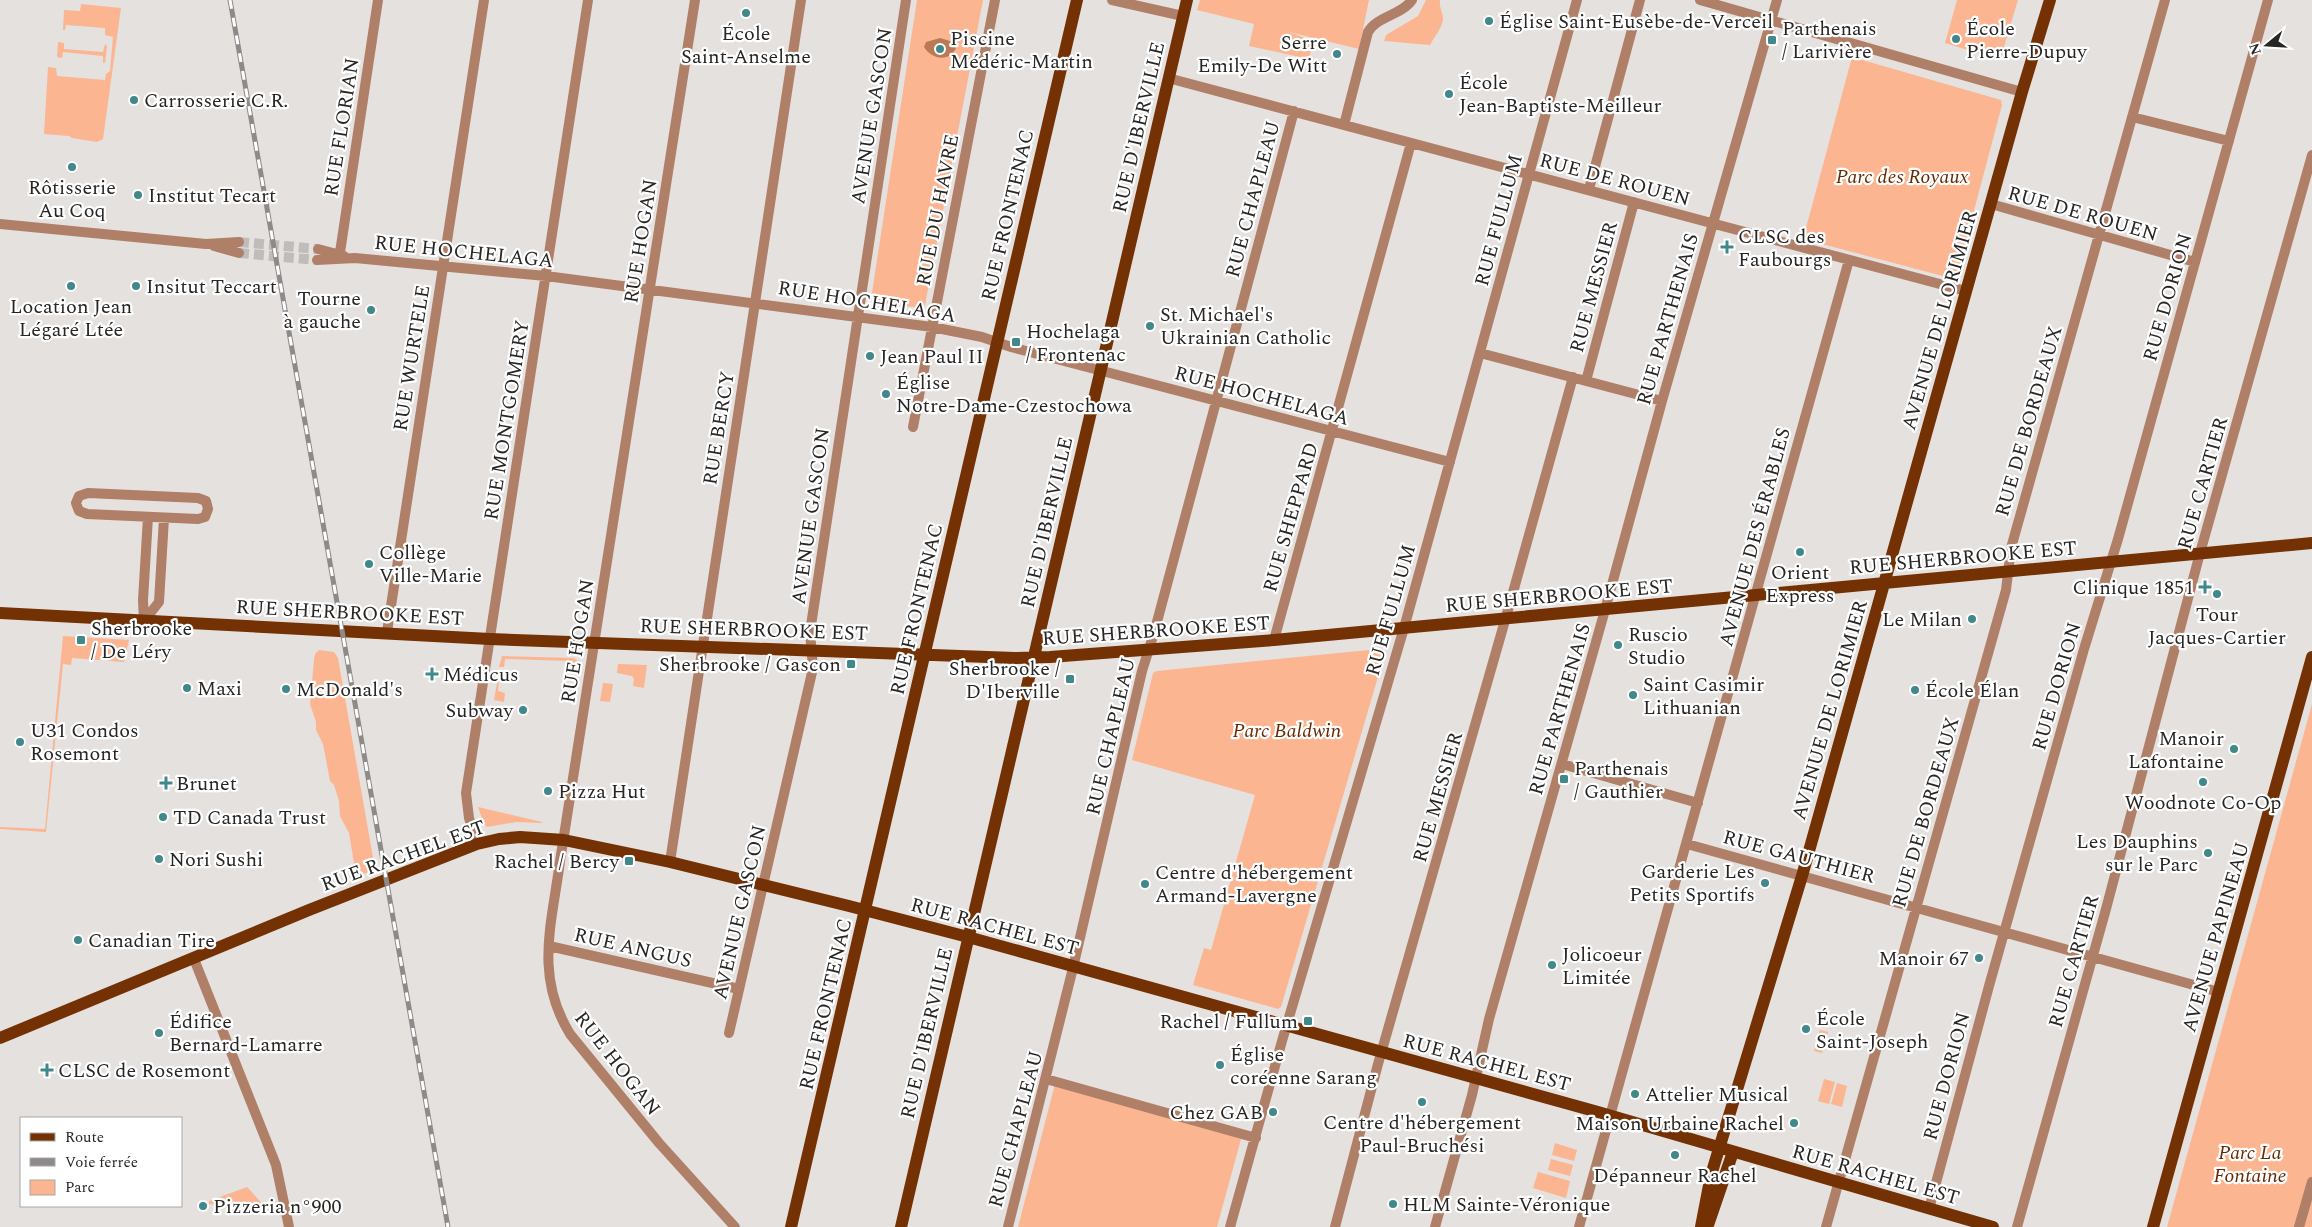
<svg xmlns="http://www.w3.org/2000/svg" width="2312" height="1227" font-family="Spectral,serif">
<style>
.green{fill:#fbb591}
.water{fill:#ba7957}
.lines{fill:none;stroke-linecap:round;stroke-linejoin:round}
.minor-tunnel{stroke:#bfbcba;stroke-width:10;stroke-dasharray:10 5;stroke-linecap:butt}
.minor{stroke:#b07f67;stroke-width:10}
.major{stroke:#733104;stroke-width:12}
.rail-casing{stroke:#8d8a89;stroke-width:5}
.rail{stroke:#fff;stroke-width:3;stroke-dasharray:9;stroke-linecap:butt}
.poi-dot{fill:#40888a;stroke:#fff;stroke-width:2}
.labels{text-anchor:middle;stroke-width:4.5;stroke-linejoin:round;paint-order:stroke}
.poi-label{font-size:20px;fill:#272625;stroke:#fff;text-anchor:start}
.street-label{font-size:20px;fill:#272625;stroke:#fff}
.park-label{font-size:20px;font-style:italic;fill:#662900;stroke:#fff}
</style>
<rect width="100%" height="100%" fill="#e5e1df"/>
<path class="green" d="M917 0H983L925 305 921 308 873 302 871 299Z
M1200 0H1369L1359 49 1289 32 1313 41 1309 59 1249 46 1254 24 1197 10Z
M1426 0H1440C1439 7 1442 11 1443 17 1444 26 1434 37 1430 45L1384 41 1386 35 1418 16Z
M1957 0H2018L2000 60 1945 43Z
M81 4 121 8 103 139 97 142 72 138 69 136 44 134 48 67 56 68 57 76 105 80 106 74 110 71 113 37 105 35V28L66 25 65 30H63L64 10 80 11Z
M58 42 64 43V49L103 52 105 44 107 46 105 63H103V56L63 52 62 58 57 57Z
M1852 57 2001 100 2002 105 1957 275 1954 279 1803 239Z
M63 636 129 640 124 662 72 658 71 665 63 664 46 832 0 829V827L45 829Z
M1379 649 1385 653 1281 1007 1278 1009 1193 985 1204 948 1211 950 1255 795 1132 760 1153 673 1157 671Z
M319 650 334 652 338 658 375 869 364 874 354 863 349 833 340 816 339 801 334 785 330 781 323 744 316 730V722L310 704 314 660 315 654Z
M502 656 574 658 579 662 578 669H569V661L505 659 504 667H499Z
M618 664 647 665 644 688 633 686 634 679 632 676 617 673Z
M498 677 506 678V680L499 679 498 691 505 693 504 702 494 700Z
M603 683 613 684 610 702 600 701Z
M2312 704V1227H2167Z
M478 807 542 822V823L516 822 487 827 484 824Z
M1820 1030 1828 1032 1822 1053 1814 1051Z
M1824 1079 1835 1082 1829 1104 1818 1101Z
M1837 1083 1847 1086 1842 1107 1831 1104Z
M1055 1084 1154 1110 1241 1139 1217 1227H1018Z
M1555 1143 1577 1150 1574 1161 1552 1155Z
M1551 1159 1573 1165 1570 1176 1548 1170Z
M1538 1172 1570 1181 1566 1198 1533 1188Z
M247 1187 268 1210 209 1204V1201Z"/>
<path class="water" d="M940 38 950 41 956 48C949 63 931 59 924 47L926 42Z"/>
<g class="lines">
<path class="minor-tunnel" d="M239 242 318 249
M239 253 317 260"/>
<path class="minor" d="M695 0 560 861C552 924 534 975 570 1034L659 1143 735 1227
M1112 0 1183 16
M1700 0 2022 92
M1168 78 1966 291
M2132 117 2229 141
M1344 125 1368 32C1377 16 1402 15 1412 0
M1589 189 1640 0
M1991 204 2195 262
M0 224 206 244 239 242
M214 246 239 253
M318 249 344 256
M339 259 378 0
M317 260 355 258 546 276 932 327 982 337 1011 347 1450 462
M1480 353 1662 401
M1586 381 1634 202
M913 427 995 0
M88 493 198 498 206 501 208 509 205 517 198 519 87 514 79 511 76 503 79 496Z
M144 621 159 602 164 518
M144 621 143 600 148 517
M387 632 484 0
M1274 640 1411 143
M1562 764 1698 803
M477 844 469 818 466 793 588 0
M1687 844 2219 992
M670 862 801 0
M549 946 739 989
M194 959 276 1165 289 1227
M729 1033 813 668 810 632 906 0
M1046 1079 1256 1138
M1929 1209 1989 986 2084 649 2118 539 2268 0
M1008 1227 1072 972 1142 671 1154 633 1294 111
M1230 1227 1282 1041 1404 628 1577 0
M1335 1227 1378 1064 1512 596 1573 377
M1435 1227 1472 1095 1489 1019 1605 610 1662 401 1777 0
M1579 1227 1849 260
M1826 1227 2006 590 2011 548 2165 0
M2017 1227 2106 909 2200 553 2312 155
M2299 1227 2312 1182"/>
<path class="major" d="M0 613 490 639 1015 658 1050 657 1274 640 2312 543
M0 1038 309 910 477 844 499 839 520 837 564 840 670 862 849 906 968 937 1598 1112 1993 1227
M1708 1225 1733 1152
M791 1227 1077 0
M901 1227 1187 0
M1701 1227 1711 1175 1802 876 2022 92 2050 0
M2153 1227 2312 657"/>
<defs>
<path id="rail" d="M230 0 448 1227"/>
</defs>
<use href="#rail" class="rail-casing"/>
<use href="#rail" class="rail"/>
</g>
<g class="poi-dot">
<circle cx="746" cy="13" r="5"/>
<circle cx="1489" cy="21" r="5"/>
<circle cx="1956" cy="39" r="5"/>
<rect x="1767" y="35" width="10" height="10" rx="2.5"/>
<circle cx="940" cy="49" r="5"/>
<circle cx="1337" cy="54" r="5"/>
<circle cx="1449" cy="94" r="5"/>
<circle cx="134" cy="100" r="5"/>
<circle cx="72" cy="167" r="5"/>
<circle cx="138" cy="195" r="5"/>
<path d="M1724.5 239.5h5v5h5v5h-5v5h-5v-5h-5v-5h5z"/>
<circle cx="71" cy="286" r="5"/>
<circle cx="136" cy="286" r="5"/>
<circle cx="371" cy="310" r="5"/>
<circle cx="1150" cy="326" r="5"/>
<rect x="1011" y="337" width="10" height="10" rx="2.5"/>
<circle cx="870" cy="356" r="5"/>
<circle cx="886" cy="394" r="5"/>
<circle cx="1800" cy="552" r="5"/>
<circle cx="369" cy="564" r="5"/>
<path d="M2202.5 579.5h5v5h5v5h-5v5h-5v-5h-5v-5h5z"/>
<circle cx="2217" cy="594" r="5"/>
<circle cx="1972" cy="619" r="5"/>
<rect x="76" y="635" width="10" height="10" rx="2.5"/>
<circle cx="1618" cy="645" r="5"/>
<rect x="846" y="659" width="10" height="10" rx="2.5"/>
<path d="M429.5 666.5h5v5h5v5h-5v5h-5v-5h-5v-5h5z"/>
<rect x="1065" y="674" width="10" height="10" rx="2.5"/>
<circle cx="187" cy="688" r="5"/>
<circle cx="286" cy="689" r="5"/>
<circle cx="1915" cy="690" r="5"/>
<circle cx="1633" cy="695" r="5"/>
<circle cx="523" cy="710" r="5"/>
<circle cx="20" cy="742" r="5"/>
<circle cx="2234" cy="749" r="5"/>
<rect x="1559" y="774" width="10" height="10" rx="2.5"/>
<circle cx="2203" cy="782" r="5"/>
<path d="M163.5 775.5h5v5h5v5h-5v5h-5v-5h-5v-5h5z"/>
<circle cx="548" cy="791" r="5"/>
<circle cx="163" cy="817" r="5"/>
<circle cx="2208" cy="853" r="5"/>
<circle cx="159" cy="859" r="5"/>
<rect x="624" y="856" width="10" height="10" rx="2.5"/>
<circle cx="1765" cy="883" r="5"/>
<circle cx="1145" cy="884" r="5"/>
<circle cx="78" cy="940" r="5"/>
<circle cx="1979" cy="958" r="5"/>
<circle cx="1552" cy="965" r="5"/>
<rect x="1303" y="1016" width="10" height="10" rx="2.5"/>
<circle cx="1806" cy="1029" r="5"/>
<circle cx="159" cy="1033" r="5"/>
<circle cx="1220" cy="1065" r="5"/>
<path d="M44.5 1062.5h5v5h5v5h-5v5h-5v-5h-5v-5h5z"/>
<circle cx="1635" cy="1094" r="5"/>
<circle cx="1422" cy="1102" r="5"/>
<circle cx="1273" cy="1112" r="5"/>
<circle cx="1794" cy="1123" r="5"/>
<circle cx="1675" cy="1155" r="5"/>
<circle cx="1393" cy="1204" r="5"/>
<circle cx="203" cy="1206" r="5"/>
</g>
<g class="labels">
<g class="poi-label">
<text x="1499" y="28">Église Saint-Eusèbe-de-Verceil</text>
<text x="1782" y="35">Parthenais<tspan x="1782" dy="23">/ Larivière</tspan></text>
<text x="1966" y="35">École<tspan x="1966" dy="23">Pierre-Dupuy</tspan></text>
<text x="746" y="40" text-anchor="middle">École<tspan x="746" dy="23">Saint-Anselme</tspan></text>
<text x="950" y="45">Piscine<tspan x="950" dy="23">Médéric-Martin</tspan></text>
<text x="1327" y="49" text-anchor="end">Serre<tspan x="1327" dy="23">Emily-De Witt</tspan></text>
<text x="1459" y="89">École<tspan x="1459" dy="23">Jean-Baptiste-Meilleur</tspan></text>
<text x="144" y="107">Carrosserie C.R.</text>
<text x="72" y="194" text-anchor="middle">Rôtisserie<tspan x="72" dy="23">Au Coq</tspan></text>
<text x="148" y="202">Institut Tecart</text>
<text x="1738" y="243">CLSC des<tspan x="1738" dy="23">Faubourgs</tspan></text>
<text x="146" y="293">Insitut Teccart</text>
<text x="361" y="305" text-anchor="end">Tourne<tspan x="361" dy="23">à gauche</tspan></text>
<text x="71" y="313" text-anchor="middle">Location Jean<tspan x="71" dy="23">Légaré Ltée</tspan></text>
<text x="1160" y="321">St. Michael's<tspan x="1160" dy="23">Ukrainian Catholic</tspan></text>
<text x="1026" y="338">Hochelaga<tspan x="1026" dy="23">/ Frontenac</tspan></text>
<text x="880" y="363">Jean Paul II</text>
<text x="896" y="389">Église<tspan x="896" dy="23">Notre-Dame-Czestochowa</tspan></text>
<text x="379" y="559">Collège<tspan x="379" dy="23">Ville-Marie</tspan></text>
<text x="1800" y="579" text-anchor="middle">Orient<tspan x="1800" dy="23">Express</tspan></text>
<text x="2194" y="594" text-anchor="end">Clinique 1851</text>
<text x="2217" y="621" text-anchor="middle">Tour<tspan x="2217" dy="23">Jacques-Cartier</tspan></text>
<text x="1962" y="626" text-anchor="end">Le Milan</text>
<text x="91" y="635">Sherbrooke<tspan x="91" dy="23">/ De Léry</tspan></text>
<text x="1628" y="641">Ruscio<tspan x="1628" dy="23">Studio</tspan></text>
<text x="841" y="671" text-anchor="end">Sherbrooke / Gascon</text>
<text x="1060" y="675" text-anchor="end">Sherbrooke /<tspan x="1060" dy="23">D'Iberville</tspan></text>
<text x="443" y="681">Médicus</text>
<text x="1643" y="691">Saint Casimir<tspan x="1643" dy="23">Lithuanian</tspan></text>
<text x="197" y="695">Maxi</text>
<text x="296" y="696">McDonald's</text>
<text x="1925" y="697">École Élan</text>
<text x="513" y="717" text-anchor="end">Subway</text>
<text x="30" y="737">U31 Condos<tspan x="30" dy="23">Rosemont</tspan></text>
<text x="2224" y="745" text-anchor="end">Manoir<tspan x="2224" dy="23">Lafontaine</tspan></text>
<text x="1574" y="775">Parthenais<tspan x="1574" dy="23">/ Gauthier</tspan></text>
<text x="176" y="790">Brunet</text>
<text x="558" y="798">Pizza Hut</text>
<text x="2203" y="809" text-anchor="middle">Woodnote Co-Op</text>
<text x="173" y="824">TD Canada Trust</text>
<text x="2198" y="848" text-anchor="end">Les Dauphins<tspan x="2198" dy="23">sur le Parc</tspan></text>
<text x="169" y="866">Nori Sushi</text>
<text x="619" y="868" text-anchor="end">Rachel / Bercy</text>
<text x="1755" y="878" text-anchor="end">Garderie Les<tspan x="1755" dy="23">Petits Sportifs</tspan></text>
<text x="1155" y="879">Centre d'hébergement<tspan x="1155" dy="23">Armand-Lavergne</tspan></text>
<text x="88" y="947">Canadian Tire</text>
<text x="1562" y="961">Jolicoeur<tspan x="1562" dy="23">Limitée</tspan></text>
<text x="1969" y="965" text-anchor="end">Manoir 67</text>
<text x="1816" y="1025">École<tspan x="1816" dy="23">Saint-Joseph</tspan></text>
<text x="169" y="1028">Édifice<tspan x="169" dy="23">Bernard-Lamarre</tspan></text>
<text x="1298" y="1028" text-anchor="end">Rachel / Fullum</text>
<text x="1230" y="1061">Église<tspan x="1230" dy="23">coréenne Sarang</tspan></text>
<text x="58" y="1077">CLSC de Rosemont</text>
<text x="1645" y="1101">Attelier Musical</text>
<text x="1263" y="1119" text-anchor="end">Chez GAB</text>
<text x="1422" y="1129" text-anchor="middle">Centre d'hébergement<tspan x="1422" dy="23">Paul-Bruchési</tspan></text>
<text x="1784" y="1130" text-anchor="end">Maison Urbaine Rachel</text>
<text x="1675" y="1182" text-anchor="middle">Dépanneur Rachel</text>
<text x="1403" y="1211">HLM Sainte-Véronique</text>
<text x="213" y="1213">Pizzeria n°900</text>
</g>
<g class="street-label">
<text transform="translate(871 116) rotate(-81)" y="7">AVENUE GASCON</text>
<text transform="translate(341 127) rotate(-81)" y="7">RUE FLORIAN</text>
<text transform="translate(1138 127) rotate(-77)" y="7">RUE D'IBERVILLE</text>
<text transform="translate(1615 179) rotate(15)" y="7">RUE DE ROUEN</text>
<text transform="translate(1252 199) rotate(-75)" y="7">RUE CHAPLEAU</text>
<text transform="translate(937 210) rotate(-79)" y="7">RUE DU HAVRE</text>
<text transform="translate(2083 213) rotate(16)" y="7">RUE DE ROUEN</text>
<text transform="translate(1007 215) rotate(-77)" y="7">RUE FRONTENAC</text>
<text transform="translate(1498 220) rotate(-75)" y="7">RUE FULLUM</text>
<text transform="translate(640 241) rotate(-81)" y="7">RUE HOGAN</text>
<text transform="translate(464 251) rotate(6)" y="7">RUE HOCHELAGA</text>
<text transform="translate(1593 287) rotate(-75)" y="7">RUE MESSIER</text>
<text transform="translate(2167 297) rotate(-74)" y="7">RUE DORION</text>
<text transform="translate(867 301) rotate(9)" y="7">RUE HOCHELAGA</text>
<text transform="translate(1667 319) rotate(-74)" y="7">RUE PARTHENAIS</text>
<text transform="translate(1939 320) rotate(-74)" y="7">AVENUE DE LORIMIER</text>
<text transform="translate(411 358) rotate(-81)" y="7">RUE WURTELE</text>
<text transform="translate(1262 395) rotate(15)" y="7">RUE HOCHELAGA</text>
<text transform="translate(506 420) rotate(-81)" y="7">RUE MONTGOMERY</text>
<text transform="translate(2028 421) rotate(-74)" y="7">RUE DE BORDEAUX</text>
<text transform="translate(718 428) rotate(-81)" y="7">RUE BERCY</text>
<text transform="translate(2202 483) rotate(-74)" y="7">RUE CARTIER</text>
<text transform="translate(810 516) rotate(-82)" y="7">AVENUE GASCON</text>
<text transform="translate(1290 517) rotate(-74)" y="7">RUE SHEPPARD</text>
<text transform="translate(1046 522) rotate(-77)" y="7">RUE D'IBERVILLE</text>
<text transform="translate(1754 537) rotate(-75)" y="7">AVENUE DES ÉRABLES</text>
<text transform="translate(1963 557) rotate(-5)" y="7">RUE SHERBROOKE EST</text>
<text transform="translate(1559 595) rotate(-5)" y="7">RUE SHERBROOKE EST</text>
<text transform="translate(916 609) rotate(-77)" y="7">RUE FRONTENAC</text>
<text transform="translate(1390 610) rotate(-74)" y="7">RUE FULLUM</text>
<text transform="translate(350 612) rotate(3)" y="7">RUE SHERBROOKE EST</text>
<text transform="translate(754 629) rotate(2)" y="7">RUE SHERBROOKE EST</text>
<text transform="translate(1156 630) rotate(-4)" y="7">RUE SHERBROOKE EST</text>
<text transform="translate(577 641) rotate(-81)" y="7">RUE HOGAN</text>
<text transform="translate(2056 686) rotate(-74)" y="7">RUE DORION</text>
<text transform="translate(1559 709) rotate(-74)" y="7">RUE PARTHENAIS</text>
<text transform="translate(1829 710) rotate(-74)" y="7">AVENUE DE LORIMIER</text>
<text transform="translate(1110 736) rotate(-77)" y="7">RUE CHAPLEAU</text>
<text transform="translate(1437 797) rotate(-74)" y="7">RUE MESSIER</text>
<text transform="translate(1925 812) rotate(-74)" y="7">RUE DE BORDEAUX</text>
<text transform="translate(403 855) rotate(-20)" y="7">RUE RACHEL EST</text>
<text transform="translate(1799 856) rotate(15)" y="7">RUE GAUTHIER</text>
<text transform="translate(739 912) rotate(-77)" y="7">AVENUE GASCON</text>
<text transform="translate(995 926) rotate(15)" y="7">RUE RACHEL EST</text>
<text transform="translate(2215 937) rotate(-74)" y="7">AVENUE PAPINEAU</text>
<text transform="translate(633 947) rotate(13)" y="7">RUE ANGUS</text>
<text transform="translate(2073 961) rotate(-74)" y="7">RUE CARTIER</text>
<text transform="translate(825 1004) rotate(-77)" y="7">RUE FRONTENAC</text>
<text transform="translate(926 1033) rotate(-77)" y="7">RUE D'IBERVILLE</text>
<text transform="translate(1487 1062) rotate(15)" y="7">RUE RACHEL EST</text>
<text transform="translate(618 1063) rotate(52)" y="7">RUE HOGAN</text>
<text transform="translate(1946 1076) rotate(-75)" y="7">RUE DORION</text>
<text transform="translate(1015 1129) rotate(-75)" y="7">RUE CHAPLEAU</text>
<text transform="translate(1876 1174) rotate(16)" y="7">RUE RACHEL EST</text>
</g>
<g class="park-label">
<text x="1902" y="183">Parc des Royaux</text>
<text x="1287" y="737">Parc Baldwin</text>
<text x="2250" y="1159">Parc La<tspan x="2250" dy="23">Fontaine</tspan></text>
</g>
</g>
<rect x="20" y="1117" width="162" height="90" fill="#ffffff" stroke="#a9a8a8"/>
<rect x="30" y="1133" width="25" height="8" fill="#733104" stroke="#a9a8a8"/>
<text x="65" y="1142" font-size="15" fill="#272625">Route</text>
<rect x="30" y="1158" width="25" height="8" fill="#8d8a89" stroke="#a9a8a8"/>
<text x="65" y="1167" font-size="15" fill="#272625">Voie ferrée</text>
<rect x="30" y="1180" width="25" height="15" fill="#fbb591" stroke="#a9a8a8"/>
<text x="65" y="1192" font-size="15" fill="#272625">Parc</text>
<g transform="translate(2267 45) rotate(252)" stroke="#ffffff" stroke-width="4" paint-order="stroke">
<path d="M0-4L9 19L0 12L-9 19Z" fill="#272625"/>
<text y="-8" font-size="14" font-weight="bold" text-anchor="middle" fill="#272625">N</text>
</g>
</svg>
